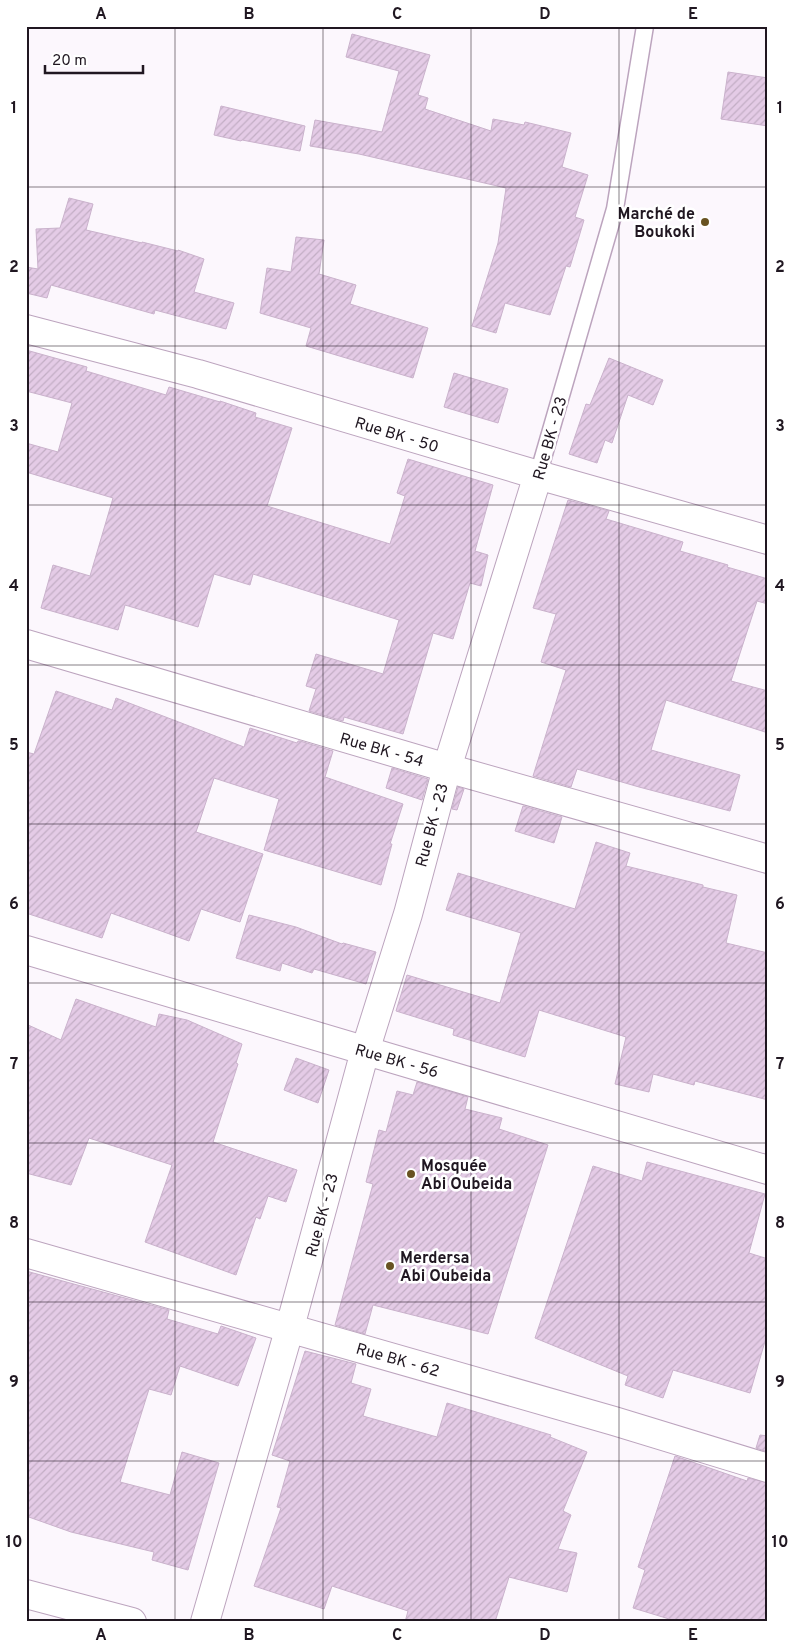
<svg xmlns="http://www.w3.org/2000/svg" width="794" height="1648" font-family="Overpass,sans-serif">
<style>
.building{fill:url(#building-hatch);stroke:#cab2cc}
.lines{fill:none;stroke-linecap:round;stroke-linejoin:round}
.lane-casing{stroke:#bca4be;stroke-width:19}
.street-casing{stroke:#bca4be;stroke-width:30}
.secondary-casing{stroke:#bca4be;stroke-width:30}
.lane{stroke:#fff;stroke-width:16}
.street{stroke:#fff;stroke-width:28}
.secondary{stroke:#fff;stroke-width:28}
.grid{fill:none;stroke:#201721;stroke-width:1;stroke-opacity:0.55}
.poi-dot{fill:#685221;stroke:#fff;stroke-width:2}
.labels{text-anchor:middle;stroke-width:5;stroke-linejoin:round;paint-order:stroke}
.poi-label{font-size:16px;font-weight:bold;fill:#201721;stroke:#fff;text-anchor:start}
.street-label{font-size:16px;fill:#201721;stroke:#fff}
.neatline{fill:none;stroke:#201721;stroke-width:2}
.grid-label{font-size:16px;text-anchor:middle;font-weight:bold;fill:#201721}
</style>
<defs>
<pattern id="building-hatch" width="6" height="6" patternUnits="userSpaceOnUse" patternTransform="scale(1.25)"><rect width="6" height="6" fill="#e4cbe6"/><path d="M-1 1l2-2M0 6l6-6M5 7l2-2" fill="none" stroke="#c3aec5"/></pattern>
</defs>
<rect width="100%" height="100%" fill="#fcf7fd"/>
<path class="building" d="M352 34 430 55 418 95 428 98 425 109 491 131 493 119 524 125 525 122 571 133 562 167 588 175 575 217 584 220 570 267 566 266 550 315 505 303 496 333 472 326 498 243 506 188 359 154 310 146 315 120 382 132 399 71 346 57Z
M728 72 768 78V126L721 119Z
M221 106 305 126 300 151 242 140 241 141 214 135Z
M69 198 93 204 86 230 142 243V242L178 251V250L204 259 194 292 234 303 226 329 155 310 154 314 51 285 47 298 26 293V267L38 269 36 229 60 228Z
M296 237 324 240 319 274 356 285 350 304 428 328 413 378 306 346 311 328 260 313 267 268 291 272Z
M26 350 87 367 86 371 166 395 169 387 220 402V401L256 413 255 417 292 428 267 506 390 544 405 496 397 493 408 459 493 485 475 551 488 555 481 586 470 583 453 639 433 633 403 734 344 717 343 721 309 711 316 689 306 686 316 654 383 674 399 620 253 574 250 585 214 574 198 627 125 605 118 630 41 608 53 565 90 576 113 498 26 472V443L58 452 72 403 26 391Z
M609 358 663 380 653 405 628 395 612 443 605 440 597 463 569 454 586 404 590 405Z
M454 373 508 389 498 423 444 407Z
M568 500 609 511 606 519 683 542 680 551 728 565 727 567 768 579V604L757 601 731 681 768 691V733L666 700 651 750 740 775 730 811 639 787 577 769 571 787 533 776 566 670 541 662 556 614 533 608Z
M56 691 112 710 116 698 244 747 250 728 297 743 298 741H300L333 751 325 777 403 804 390 844H392L381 885 264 850 279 799 214 778 196 832 263 854 240 922 201 909 189 941 111 913 102 938 26 913V752L34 754Z
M392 768 428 779 422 800 386 788Z
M458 787 464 789 457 810 452 809Z
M523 806 562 817 554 843 515 831Z
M596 842 630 853 626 866 703 885V887L737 895 726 943 768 953V1100L695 1081 694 1085 653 1074 649 1092 615 1084 626 1037 539 1010 525 1057 453 1035 454 1029 396 1011 407 975 500 1003 521 933 446 910 458 873 575 909Z
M249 915 296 927 342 944 343 943 376 952 366 984 314 969 312 973 282 963 280 971 236 958Z
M76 999 156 1027 159 1014 187 1020 242 1044 236 1063 238 1064 213 1142 297 1170 286 1202 268 1196 260 1219 256 1217 236 1275 145 1242 172 1165 89 1138 71 1185 26 1173V1024L61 1040Z
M296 1058 329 1070 318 1103 284 1090Z
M417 1082 468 1097 465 1109 502 1118 499 1129 548 1145 488 1334 373 1305 365 1334 335 1325 373 1184 366 1182 379 1130 386 1132 397 1091 413 1095Z
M647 1162 765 1194 749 1253 768 1259V1331L750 1393 673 1370 663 1398 625 1385 628 1376 535 1338 593 1166 642 1181Z
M26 1271 169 1310 167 1319 218 1334 221 1326 256 1338 238 1386 180 1366 171 1395 149 1389 120 1482 170 1495 182 1452 219 1463 188 1570 152 1560 154 1552 71 1532 26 1516Z
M305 1351 356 1364 351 1383 371 1389 363 1416 437 1437 447 1403 551 1435 550 1437 587 1452 563 1511 571 1515 558 1549 577 1553 567 1592 509 1577 495 1622H405L408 1611 332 1586 324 1609 254 1586 281 1508 277 1507 290 1461 272 1455Z
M760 1435 768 1436V1452L756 1448Z
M675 1456 747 1481 748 1478 768 1483V1622H679L633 1608 645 1570 638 1567Z"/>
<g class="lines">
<defs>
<path id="lane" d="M538 475 615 209 645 26"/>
<path id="street" d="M26 329 198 374 538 475 768 540
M26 644 447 768 768 859
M26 950 768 1170
M26 1253 614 1421 768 1468
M205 1622 290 1327 365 1051 408 914 447 768 538 475"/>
<path id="secondary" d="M26 1594 132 1622"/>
</defs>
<use href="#lane" class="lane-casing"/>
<use href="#street" class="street-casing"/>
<use href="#secondary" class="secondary-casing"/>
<use href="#lane" class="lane"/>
<use href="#street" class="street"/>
<use href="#secondary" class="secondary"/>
</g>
<path class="grid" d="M175 26V1622M323 26V1622M471 26V1622M619 26V1622M26 187H768M26 346H768M26 505H768M26 665H768M26 824H768M26 983H768M26 1143H768M26 1302H768M26 1461H768"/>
<g class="poi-dot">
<circle cx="705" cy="222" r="5"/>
<circle cx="411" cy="1174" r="5"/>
<circle cx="390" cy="1266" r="5"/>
</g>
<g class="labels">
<g class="poi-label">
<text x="695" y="219" text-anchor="end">Marché de<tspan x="695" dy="18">Boukoki</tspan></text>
<text x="421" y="1171">Mosquée<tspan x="421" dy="18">Abi Oubeida</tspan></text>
<text x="400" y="1263">Merdersa<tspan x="400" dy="18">Abi Oubeida</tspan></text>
</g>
<g class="street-label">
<text transform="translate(397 434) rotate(17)" y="6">Rue BK - 50</text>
<text transform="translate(549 438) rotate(-74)" y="6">Rue BK - 23</text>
<text transform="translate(382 749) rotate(16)" y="6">Rue BK - 54</text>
<text transform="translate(431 825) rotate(-75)" y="6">Rue BK - 23</text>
<text transform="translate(397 1060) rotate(16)" y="6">Rue BK - 56</text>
<text transform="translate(321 1215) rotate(-75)" y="6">Rue BK - 23</text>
<text transform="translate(398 1359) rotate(16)" y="6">Rue BK - 62</text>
</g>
</g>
<rect width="794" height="1648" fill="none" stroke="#ffffff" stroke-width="55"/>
<path d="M45 65v8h98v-8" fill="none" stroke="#201721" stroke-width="2.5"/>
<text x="52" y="65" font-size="15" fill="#201721" stroke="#ffffff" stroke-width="4" paint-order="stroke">20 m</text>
<rect x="28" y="28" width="738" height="1592" class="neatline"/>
<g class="grid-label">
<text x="101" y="19">A</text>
<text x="249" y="19">B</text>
<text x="397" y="19">C</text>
<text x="545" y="19">D</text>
<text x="693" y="19">E</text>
<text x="14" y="113">1</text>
<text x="780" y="113">1</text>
<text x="14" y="272">2</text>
<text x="780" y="272">2</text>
<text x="14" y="431">3</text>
<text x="780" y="431">3</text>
<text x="14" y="591">4</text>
<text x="780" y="591">4</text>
<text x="14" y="750">5</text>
<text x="780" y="750">5</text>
<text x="14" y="909">6</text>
<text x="780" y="909">6</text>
<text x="14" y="1069">7</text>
<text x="780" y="1069">7</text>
<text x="14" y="1228">8</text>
<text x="780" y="1228">8</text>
<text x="14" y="1387">9</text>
<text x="780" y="1387">9</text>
<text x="14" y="1547">10</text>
<text x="780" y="1547">10</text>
<text x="101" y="1640">A</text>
<text x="249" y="1640">B</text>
<text x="397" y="1640">C</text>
<text x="545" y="1640">D</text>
<text x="693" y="1640">E</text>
</g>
</svg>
